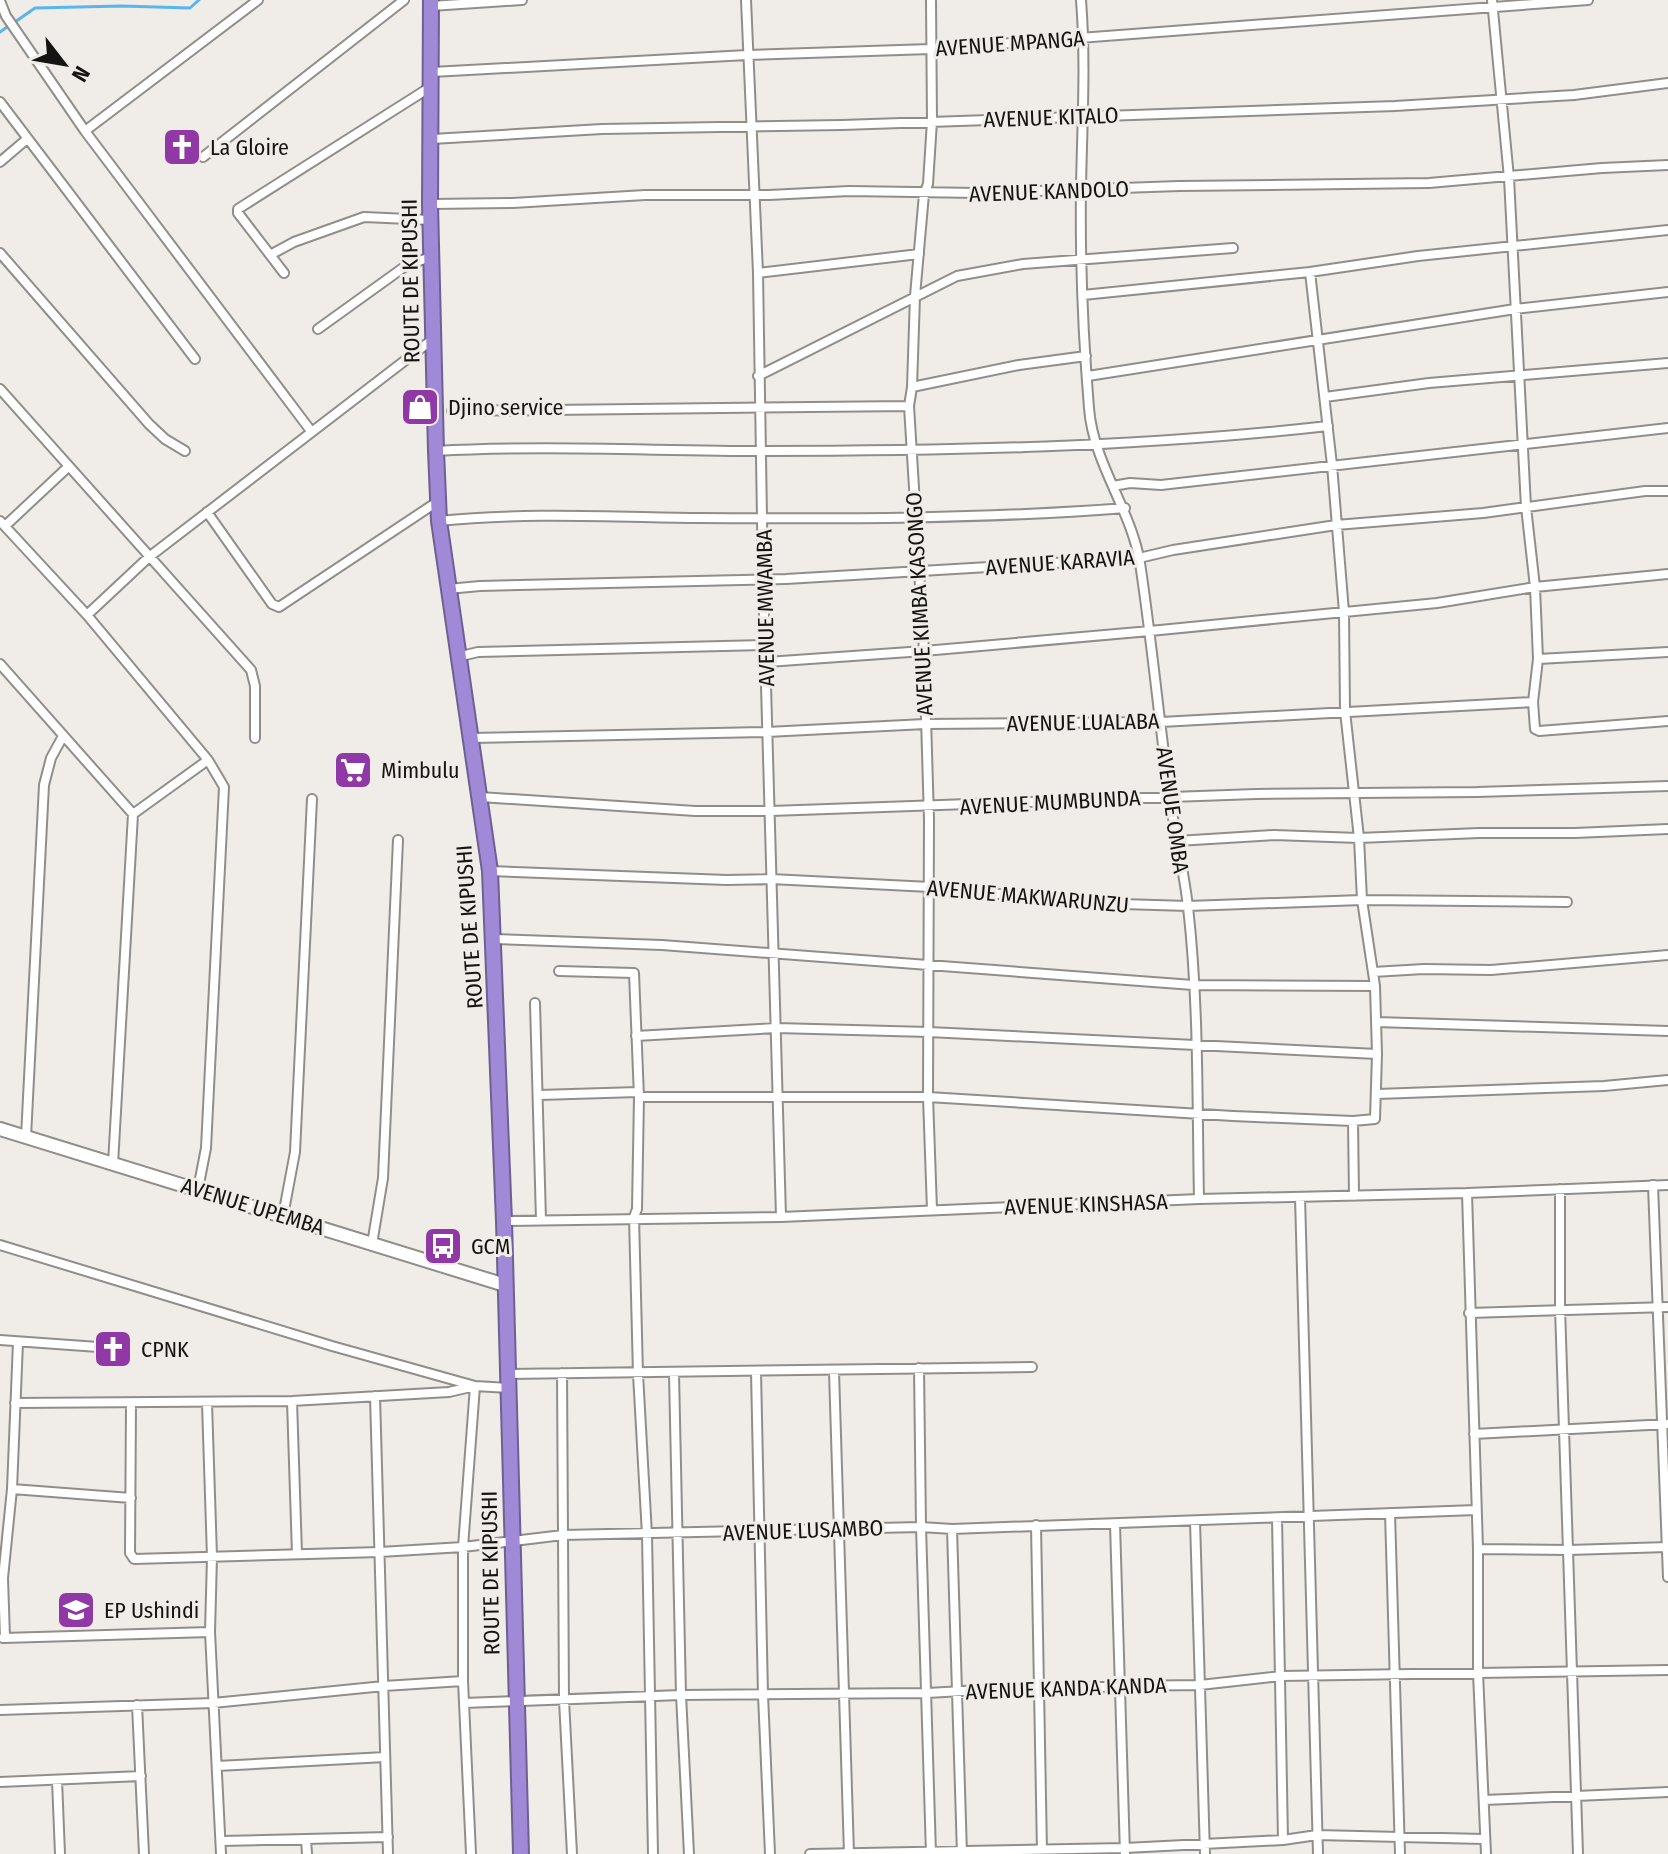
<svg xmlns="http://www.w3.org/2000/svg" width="1668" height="1854" font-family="'Fira Sans Condensed',sans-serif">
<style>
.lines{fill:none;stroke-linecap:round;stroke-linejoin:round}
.stream{stroke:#59b5ee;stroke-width:3}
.street-casing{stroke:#918e8a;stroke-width:12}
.secondary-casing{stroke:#918e8a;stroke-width:16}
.highway-casing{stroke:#6f6092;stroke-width:18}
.street{stroke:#fff;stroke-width:8}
.secondary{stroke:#fff;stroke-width:12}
.highway{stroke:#a089d7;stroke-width:14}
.labels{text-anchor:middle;stroke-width:6;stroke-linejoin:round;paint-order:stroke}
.street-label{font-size:22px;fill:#151412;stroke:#f0ece8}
.poi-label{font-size:22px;fill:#151412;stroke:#f0ece8;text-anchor:start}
</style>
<rect width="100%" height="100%" fill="#f0ece8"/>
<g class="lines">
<path class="stream" d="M15 22 35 8 122 6 190 8 199 0
M0 32 7 27"/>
<defs>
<path id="street" d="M746 0 758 273 763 579 781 1217
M931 0 932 121 928 184 924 194 915 296 912 387 909 406 924 651 929 819 928 1097 932 1210
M1081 0C1086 63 1082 126 1081 189 1080 261 1083 335 1089 408 1093 463 1131 509 1140 563 1152 642 1159 721 1170 799 1175 835 1184 871 1188 907 1199 1004 1197 1102 1199 1199
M1492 0 1509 178 1526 507 1535 587 1538 659 1533 702 1535 729 1539 731 1668 721
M0 1 6 16 85 131 311 431
M431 6 522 0
M432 72 747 55 931 49 1588 0
M0 102 195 359
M85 131 258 0
M432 139 602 129 842 125 1395 106 1574 95 1668 83
M203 157 404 0
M0 162 27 139
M430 204 513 203 645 195H769L849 191 978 193 1179 186 1429 183 1602 168 1668 165
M0 253 149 424 165 439 185 451
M270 255 294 242 364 217 431 220
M284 273 238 213V209L432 86
M758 273 919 254
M1083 295 1310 272 1418 256 1668 230
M318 329 407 265 431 257
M758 376 957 276 1023 264 1233 248
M1088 376 1515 309 1668 292
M912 387 1019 365 1086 356
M0 389 251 670 255 686V738
M1325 397 1429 383 1668 363
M452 411 909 406
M436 451C545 445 654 451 764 451 951 451 1141 447 1328 426
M1113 486 1130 483 1161 485 1668 428
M207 512 272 604 279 607 437 502
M0 521 87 615 208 760 224 787 206 1148 198 1189
M439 521C526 512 614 517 700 518 842 519 984 519 1125 508
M5 526 68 467
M448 589 480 586 786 579 1139 558 1173 550 1336 525 1483 513 1645 491H1668
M87 615 149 557 433 339
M457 657 478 652 766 645
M1538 659 1668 652
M767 662 924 651 1150 631 1437 603 1535 587 1668 574
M0 664 133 814
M471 738 767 732 925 724 1161 722 1533 702
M480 797 695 811H771L1256 794 1477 792 1668 786
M133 814 208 760
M1177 841 1274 835 1359 838 1479 833H1575L1668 829
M490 871 727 880 771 879 930 887 1089 903 1188 906 1362 900 1567 902
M493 939 662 945 1193 985 1375 986
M559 971 634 973 639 1097 637 1209 634 1217 638 1374 647 1535 653 1854
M1373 972 1424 969 1491 970 1668 955
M535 1003 541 1220
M1376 1022 1668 1031
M636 1036 776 1028 929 1032 1377 1054
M1377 1094 1604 1086 1668 1080
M539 1095 638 1092
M639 1097H928L1233 1116 1353 1121 1375 1119 1377 1054 1375 986 1362 900 1359 838 1345 711 1344 612 1332 465 1310 272
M1353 1121 1354 1196
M26 1137 44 785 51 758 63 736
M113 1164 133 814
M1653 1185 1668 1577
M1560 1189V1308L1578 1854
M1467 1193 1478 1549V1673L1486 1854
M1300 1197 1318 1854
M283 1216 295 1152 312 799
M504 1221 781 1217 1199 1199 1467 1193 1668 1185
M372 1244 383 1178 398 840
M0 1245 332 1346 475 1386 509 1388
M1469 1313 1668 1307
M0 1340 112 1348
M919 1368 921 1527 931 1854
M834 1371 849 1854
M756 1372 763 1695 770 1854
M562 1373 564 1700 572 1854
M508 1374 1032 1367
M674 1374 681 1695 689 1854
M375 1396 388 1854
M292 1401 297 1554
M15 1403 292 1401 449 1392 475 1386 463 1547V1681L471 1854
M207 1403 212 1557 210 1632 221 1854
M131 1404 130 1553 134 1559 380 1552 463 1547 563 1535 921 1527 952 1529 1476 1510
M1474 1434 1668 1424
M12 1489 131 1498
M1390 1513 1400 1854
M1277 1518 1283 1840
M1195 1521 1205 1854
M1115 1524 1125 1854
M1036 1525 1042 1852
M952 1529 962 1854
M1478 1549 1569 1550 1668 1547
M3 1638 210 1632
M5 1638 3 1578 12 1489 18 1342
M464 1703 681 1695 927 1693 1037 1687 1200 1685 1281 1676 1668 1670
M137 1705 144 1854
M0 1710 213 1703 384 1686 463 1681
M217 1766 385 1757
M57 1780 60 1854
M0 1782 141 1776
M1484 1800 1668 1792
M306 1839 307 1854
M221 1841 388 1837
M810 1854 1125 1848 1283 1840 1317 1835 1484 1839"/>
<path id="secondary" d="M0 1129 505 1285"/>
<path id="highway" d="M431 0 430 204 436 451 439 521 490 871 504 1221 521 1854"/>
</defs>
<use href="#street" class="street-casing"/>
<use href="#secondary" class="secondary-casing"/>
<use href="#highway" class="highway-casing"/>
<use href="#street" class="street"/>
<use href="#secondary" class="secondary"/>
<use href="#highway" class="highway"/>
</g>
<defs>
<symbol id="church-square" viewBox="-11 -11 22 22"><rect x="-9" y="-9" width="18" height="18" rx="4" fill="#9038a5" stroke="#f0ece8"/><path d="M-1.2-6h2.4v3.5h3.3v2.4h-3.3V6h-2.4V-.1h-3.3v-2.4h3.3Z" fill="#fff"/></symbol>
<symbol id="shop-square" viewBox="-11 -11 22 22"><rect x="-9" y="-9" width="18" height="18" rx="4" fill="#9038a5" stroke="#f0ece8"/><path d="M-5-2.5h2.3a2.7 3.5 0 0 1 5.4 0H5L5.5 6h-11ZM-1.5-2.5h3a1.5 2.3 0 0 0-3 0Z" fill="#fff"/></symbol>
<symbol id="supermarket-square" viewBox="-11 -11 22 22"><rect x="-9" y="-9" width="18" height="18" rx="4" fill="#9038a5" stroke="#f0ece8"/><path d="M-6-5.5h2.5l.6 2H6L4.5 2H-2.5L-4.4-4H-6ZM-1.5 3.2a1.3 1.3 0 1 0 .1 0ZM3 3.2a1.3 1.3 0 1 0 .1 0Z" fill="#fff"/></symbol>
<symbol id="bus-square" viewBox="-11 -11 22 22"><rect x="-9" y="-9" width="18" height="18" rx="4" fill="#9038a5" stroke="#f0ece8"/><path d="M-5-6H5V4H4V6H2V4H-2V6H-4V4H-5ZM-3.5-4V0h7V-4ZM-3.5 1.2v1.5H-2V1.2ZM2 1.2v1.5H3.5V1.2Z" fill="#fff"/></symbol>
<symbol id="school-square" viewBox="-11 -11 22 22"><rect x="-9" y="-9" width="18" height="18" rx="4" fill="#9038a5" stroke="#f0ece8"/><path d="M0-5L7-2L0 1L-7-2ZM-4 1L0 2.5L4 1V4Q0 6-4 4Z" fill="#fff"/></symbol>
</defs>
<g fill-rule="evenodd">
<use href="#church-square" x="160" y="125" width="44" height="44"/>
<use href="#shop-square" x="398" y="385" width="44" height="44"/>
<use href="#supermarket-square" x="331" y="748" width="44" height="44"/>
<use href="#bus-square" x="421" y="1224" width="44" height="44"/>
<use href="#church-square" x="91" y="1327" width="44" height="44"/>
<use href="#school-square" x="54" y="1588" width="44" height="44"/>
</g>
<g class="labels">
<g class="street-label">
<text transform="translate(1010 43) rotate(-4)" y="8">AVENUE MPANGA</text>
<text transform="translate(1051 117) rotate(-2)" y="8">AVENUE KITALO</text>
<text transform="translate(1049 191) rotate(-2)" y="8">AVENUE KANDOLO</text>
<text transform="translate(410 281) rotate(-91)" y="8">ROUTE DE KIPUSHI</text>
<text transform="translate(1060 562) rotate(-4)" y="8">AVENUE KARAVIA</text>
<text transform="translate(919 604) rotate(-93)" y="8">AVENUE KIMBA KASONGO</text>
<text transform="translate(765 608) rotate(-91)" y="8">AVENUE MWAMBA</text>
<text transform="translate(1083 722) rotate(-1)" y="8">AVENUE LUALABA</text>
<text transform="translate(1050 802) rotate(-3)" y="8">AVENUE MUMBUNDA</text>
<text transform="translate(1173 810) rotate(82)" y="8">AVENUE OMBA</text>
<text transform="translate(1028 896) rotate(5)" y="8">AVENUE MAKWARUNZU</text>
<text transform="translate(469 927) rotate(-94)" y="8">ROUTE DE KIPUSHI</text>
<text transform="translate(1086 1204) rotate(-2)" y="8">AVENUE KINSHASA</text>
<text transform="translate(253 1206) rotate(17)" y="8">AVENUE UPEMBA</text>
<text transform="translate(803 1530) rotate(-2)" y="8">AVENUE LUSAMBO</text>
<text transform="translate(490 1573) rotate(-91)" y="8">ROUTE DE KIPUSHI</text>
<text transform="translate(1066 1688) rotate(-2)" y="8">AVENUE KANDA KANDA</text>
</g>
<g class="poi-label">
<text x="210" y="155">La Gloire</text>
<text x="448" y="415">Djino service</text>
<text x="381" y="778">Mimbulu</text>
<text x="471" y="1254">GCM</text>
<text x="141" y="1357">CPNK</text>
<text x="104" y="1618">EP Ushindi</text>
</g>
</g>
<g transform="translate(64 64) rotate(121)" stroke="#f0ece8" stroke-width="6" paint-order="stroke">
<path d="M0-6L14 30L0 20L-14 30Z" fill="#151412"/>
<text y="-12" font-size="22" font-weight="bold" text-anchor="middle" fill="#151412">N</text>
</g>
</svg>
